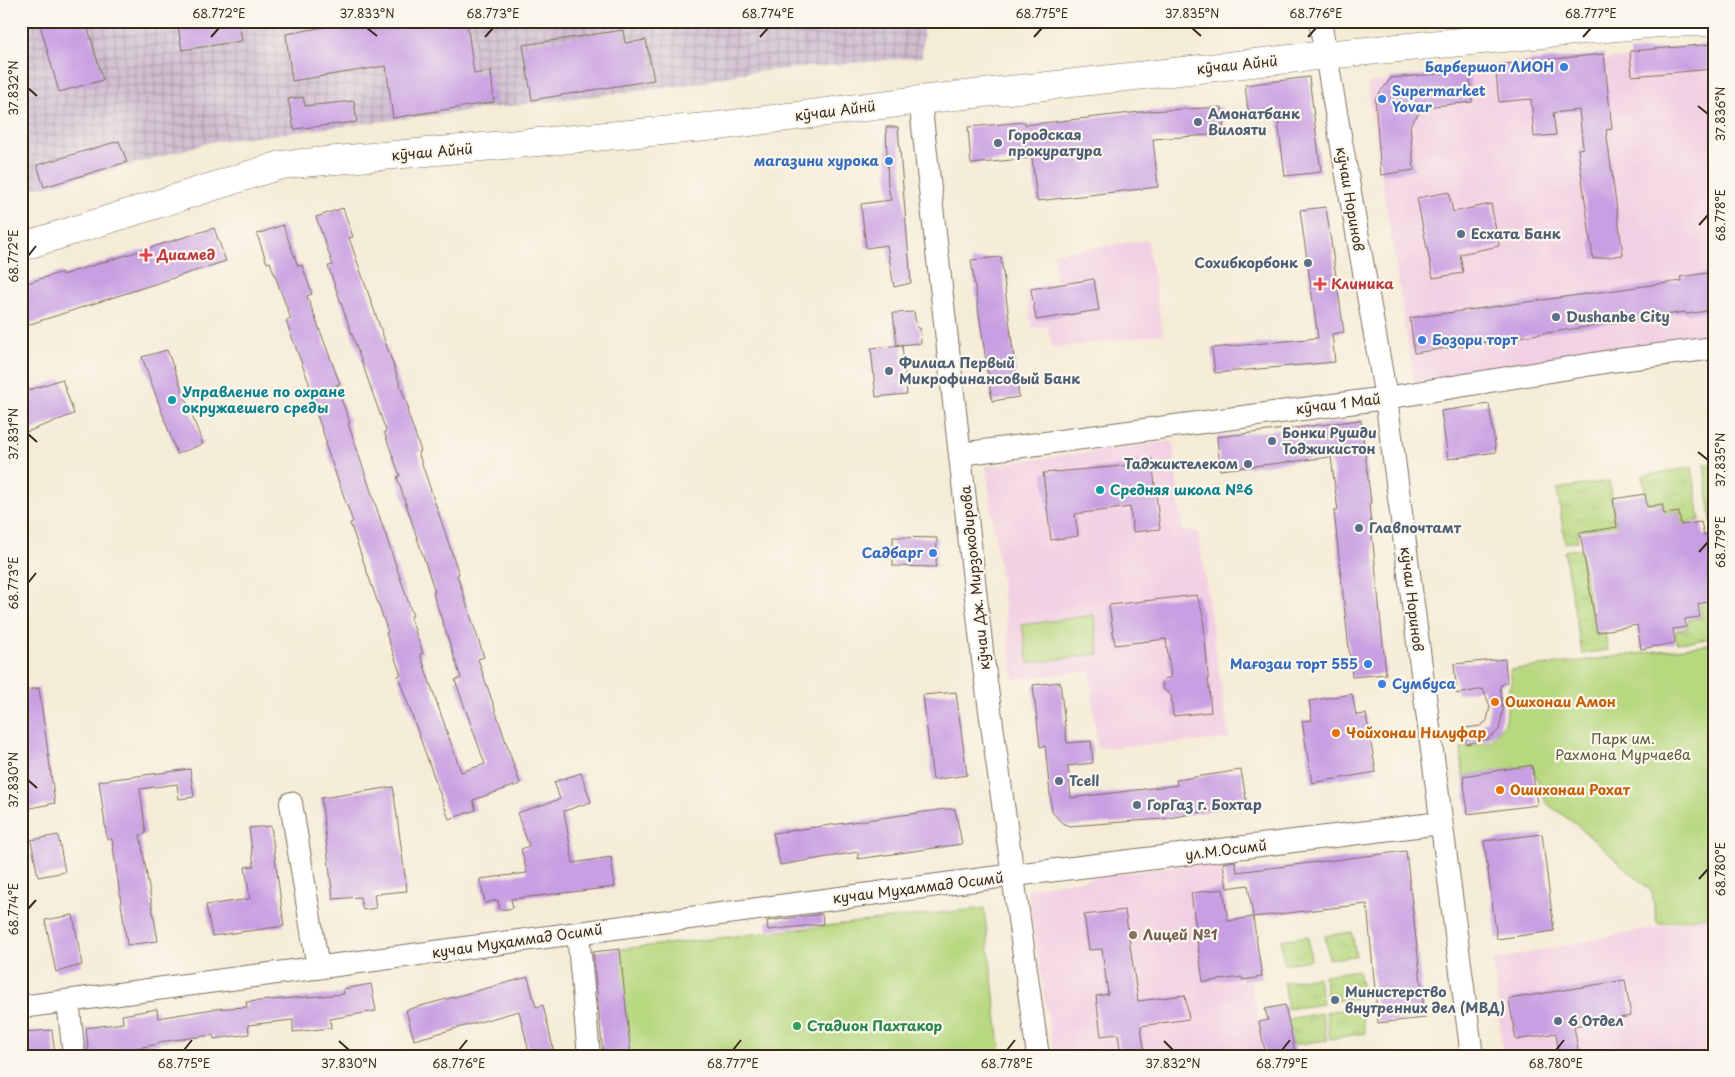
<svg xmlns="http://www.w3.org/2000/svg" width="1735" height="1077" font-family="'Playpen Sans',sans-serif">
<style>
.built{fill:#f2cfe2}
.industrial{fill:url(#industrial-grid)}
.grass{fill:url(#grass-tufts);stroke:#7a814f}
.green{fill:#b8d880;stroke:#7a814f}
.building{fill:#c89fe2}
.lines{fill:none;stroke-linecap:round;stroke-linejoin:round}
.minor-casing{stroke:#7c6e5f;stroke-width:24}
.major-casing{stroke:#7c6e5f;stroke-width:29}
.minor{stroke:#fff;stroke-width:22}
.major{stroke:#fff;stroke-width:28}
.ticks{fill:none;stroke:#3b2a1e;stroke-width:2}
.shop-dot{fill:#3f7fe0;stroke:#fbf7ec;stroke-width:2}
.service-dot{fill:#5c6f8a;stroke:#fbf7ec;stroke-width:2}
.health-dot{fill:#e0444e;stroke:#fbf7ec;stroke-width:2}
.culture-dot{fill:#0f9aa8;stroke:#fbf7ec;stroke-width:2}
.food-dot{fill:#e8710a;stroke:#fbf7ec;stroke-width:2}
.education-dot{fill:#8d6e63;stroke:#fbf7ec;stroke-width:2}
.leisure-dot{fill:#2e9e5b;stroke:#fbf7ec;stroke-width:2}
.labels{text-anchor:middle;stroke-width:4.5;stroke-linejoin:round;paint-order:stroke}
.street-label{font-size:14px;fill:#3b2a1e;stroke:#fbf7ec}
.shop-label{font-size:14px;font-weight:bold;fill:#366cbe;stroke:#fbf7ec;text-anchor:end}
.service-label{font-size:14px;font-weight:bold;fill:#4e5e75;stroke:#fbf7ec;text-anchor:start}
.health-label{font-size:14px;font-weight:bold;fill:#be3a42;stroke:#fbf7ec;text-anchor:start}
.culture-label{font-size:14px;font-weight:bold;fill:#0d838f;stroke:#fbf7ec;text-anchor:start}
.food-label{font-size:14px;font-weight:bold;fill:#c56008;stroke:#fbf7ec;text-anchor:start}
.park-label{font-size:14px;fill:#5a5636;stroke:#fbf7ec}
.education-label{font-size:14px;font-weight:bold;fill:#785e54;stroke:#fbf7ec;text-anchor:start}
.leisure-label{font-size:14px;font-weight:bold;fill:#27864d;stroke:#fbf7ec;text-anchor:start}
.neatline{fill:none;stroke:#3b2a1e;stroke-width:2}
.ticks-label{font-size:12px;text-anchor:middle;fill:#3b2a1e}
</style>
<defs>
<pattern id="industrial-grid" width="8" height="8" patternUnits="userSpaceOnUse" patternTransform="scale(1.25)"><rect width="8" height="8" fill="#cfbdd0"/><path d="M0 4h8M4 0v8" fill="none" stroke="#a99aa8"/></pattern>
<pattern id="grass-tufts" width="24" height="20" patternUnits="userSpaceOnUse" patternTransform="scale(1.25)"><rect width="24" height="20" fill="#b8d880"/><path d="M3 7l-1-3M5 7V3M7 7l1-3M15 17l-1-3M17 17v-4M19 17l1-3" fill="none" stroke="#9fba6e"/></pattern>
</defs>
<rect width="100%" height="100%" fill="#fbf7ec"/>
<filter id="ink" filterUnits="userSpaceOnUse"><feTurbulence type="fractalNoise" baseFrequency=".02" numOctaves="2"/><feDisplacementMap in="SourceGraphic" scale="10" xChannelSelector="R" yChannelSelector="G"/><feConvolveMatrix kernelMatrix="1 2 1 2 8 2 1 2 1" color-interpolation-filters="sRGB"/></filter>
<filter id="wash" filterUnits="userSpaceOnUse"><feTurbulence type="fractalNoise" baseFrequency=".0096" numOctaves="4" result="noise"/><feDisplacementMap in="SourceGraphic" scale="20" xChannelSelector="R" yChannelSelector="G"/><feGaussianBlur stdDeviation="1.12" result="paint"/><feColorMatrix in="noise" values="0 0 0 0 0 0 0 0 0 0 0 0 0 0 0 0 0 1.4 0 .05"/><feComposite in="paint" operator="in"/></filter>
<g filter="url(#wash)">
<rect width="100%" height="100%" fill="#f5ecd7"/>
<path class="built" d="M1714 49V339L1414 383 1367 83Z
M1147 240 1163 334 1052 348 1048 326 1032 328 1025 290 1056 282 1054 253Z
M1173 441 1182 531H1198L1229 739 1097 748 1090 671 1014 679 986 466Z
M1220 859 1238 982H1251L1265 1056H1054L1027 888Z
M1714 915V1056H1503L1493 960Z"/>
<path class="industrial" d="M21 21H924L922 57 741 73 700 83 211 142 123 167 21 191Z"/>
<path class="grass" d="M1714 463V527H1712L1704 464Z
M1692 467 1700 520 1682 524 1679 511 1664 513 1662 502 1649 504 1642 476Z
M1609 481 1616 525 1577 531 1578 541 1565 543 1557 489Z
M1580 548 1595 635 1605 634 1608 650 1582 654 1564 551Z
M1714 587V638L1677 643 1675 631 1687 628V621L1702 617 1700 605 1713 603 1710 588Z
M1352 932 1356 956 1329 959 1325 936Z
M1308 936 1311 960 1284 964 1281 940Z
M1358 970 1363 997 1328 1002 1324 975Z
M1318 977 1323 1004 1288 1009 1284 982Z
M1361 1007 1365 1033 1330 1039 1326 1012Z
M1322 1013 1327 1040 1292 1045 1287 1019Z"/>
<path class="green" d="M1094 615 1099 654 1028 663 1022 625Z
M1714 644V915L1657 924 1652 892 1578 826 1546 803 1532 765 1463 776 1461 748 1491 741 1506 721 1509 688 1512 683 1510 670Z
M984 908 1001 1056H607L595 952Z"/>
<g id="blocks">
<path class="building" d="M39 21H86L103 80 59 92Z
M177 21H200V24L239 21 242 41 182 50Z
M358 21H467L474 74 491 71 494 102 393 118 386 66 292 81 286 34Z
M623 30 625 43 646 40 654 80 532 100 523 45Z
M1714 44V69L1632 76 1630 51Z
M1604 54 1612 129 1606 130 1623 255 1593 259 1578 149 1583 148 1579 110 1553 113 1556 135 1534 137 1531 99 1499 102 1495 65Z
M1469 71 1472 102 1424 107 1410 125 1414 170 1381 175 1375 99 1391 78Z
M1309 77 1321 172 1285 176 1277 114 1249 117 1245 85Z
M303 97 305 106 354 101 357 122 294 129 288 99Z
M1222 107 1224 134 1153 139 1158 187 1037 201 1032 158 971 164 968 127 1025 122V125L1149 111Z
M886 127H898L911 283 894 287 887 245 866 248 861 204 891 200 888 187Z
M119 141 127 162 44 187 37 165Z
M1449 192 1453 212 1491 204 1499 246 1460 254 1463 273 1433 278 1417 198Z
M1326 207 1344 332 1332 334 1335 362 1215 373 1212 348 1318 338 1300 210Z
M343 208 353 237 349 238 409 410 407 411 421 451 418 452 459 574 457 575 484 657 478 659 520 784 473 800 476 810 449 819 398 676 401 675 386 633 388 632 350 523 353 522 325 444H327L313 403 316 402 286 321 291 319 270 262 267 263 257 234 283 225 298 266 302 265 312 294 307 296 340 384 336 385 350 423H348L413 616 410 617 423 653 420 654 461 772 485 764 455 680 461 678 433 593 435 592 397 477 400 476 384 432 386 431 328 266 333 265 316 217Z
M214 228 226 261 21 327V285L62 272V275Z
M1001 257 1019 397 992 401 971 260Z
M1714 272V310L1686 314 1685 312 1414 353 1410 318 1681 281 1680 277Z
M1094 279 1099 310 1036 320 1031 289Z
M914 312 917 328H920L921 343 897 345 893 313Z
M902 345 907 394 876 397 871 348Z
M167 350 203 444 177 454 142 357Z
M62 379 74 414 21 434V393Z
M1489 404 1496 452 1448 459 1441 411Z
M1361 420 1371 503 1369 504 1386 674 1352 677 1334 511H1338L1331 457 1220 470 1217 437Z
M1152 459 1160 529 1133 532 1130 507 1075 514 1078 536 1051 540 1043 473 1133 465 1132 462Z
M1645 494 1647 507 1662 504 1664 514 1679 512 1681 525 1701 522 1704 535 1714 534V586L1709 587 1711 601 1698 604 1700 617 1685 619 1686 627 1673 629 1675 643 1641 649 1637 625 1597 632 1580 533 1617 527 1613 499Z
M893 537 937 538 936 567 893 566Z
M1197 595 1203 615 1211 712 1173 716 1171 695 1164 690 1162 685 1164 679 1171 677 1166 639 1115 645 1109 605Z
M1505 659 1507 682 1500 686 1503 709 1499 730 1488 739 1466 744 1465 728 1480 726 1487 721 1490 706 1483 689 1457 694 1454 664Z
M1060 682 1067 743 1091 741 1093 763 1068 766 1071 798 1177 785 1176 780 1241 770 1247 804 1163 819 1069 826 1062 823 1052 812 1045 746 1040 747 1033 685Z
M39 688 55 803 21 810V735L23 734 21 691Z
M956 692 967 775 933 780 923 695Z
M1352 694 1356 715 1366 714 1376 772 1312 783 1302 721 1312 720 1309 701Z
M1532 765 1537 805 1468 814 1463 776Z
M190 769 194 797 179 799 177 784 140 789 146 834 140 835 158 941 127 945 112 839H107L99 781Z
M581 773 591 802 564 811 573 863 611 857 615 887 511 899 513 908 500 910 498 900 485 903 480 879 527 873 521 849 529 846 517 813 560 799 554 782Z
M393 787 407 891 374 894 376 908 363 910 360 897 333 899 321 798Z
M946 809H955L962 844 858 859V852L780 865 773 833Z
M271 826 284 926 212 936 206 905 250 899 245 867 254 866 249 828Z
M1542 834 1554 931 1497 939 1484 841Z
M58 835 65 872 38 877 31 840Z
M1406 851 1425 1018 1378 1023 1367 904 1253 917 1248 885 1227 888 1223 863 1235 861 1237 872Z
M1223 889 1228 921 1253 917 1262 977 1243 980 1242 977 1203 982 1191 893Z
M1125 910 1138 1001 1185 995 1189 1019 1141 1026 1145 1056H1121L1118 1034 1101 1036 1096 996 1108 994 1102 949 1089 950 1084 915Z
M822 914 823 924 768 930 767 921Z
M73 915 82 965 56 972 45 920Z
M620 949 631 1056H603L593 952Z
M528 977 536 1007 543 1005 555 1056H530L519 1011 414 1040 406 1010Z
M1625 980 1631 1016 1574 1026 1579 1056H1559L1556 1033 1516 1040 1509 999Z
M371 984 376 1011 330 1019 331 1028 293 1032V1020L248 1025 249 1034 214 1039 213 1035 159 1042V1044L115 1052V1056H89L86 1028 123 1023 122 1015 157 1009 158 1018 213 1009 247 1007 246 1002 344 994 343 989Z
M1285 1005 1296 1056H1266L1259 1022 1268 1020 1265 1009Z
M52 1030 55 1056H27L26 1052 21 1051V1032Z"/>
</g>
</g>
<g filter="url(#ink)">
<use href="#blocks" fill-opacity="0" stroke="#7c6e5f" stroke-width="1"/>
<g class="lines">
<defs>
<path id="minor" d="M1320 21 1386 398 1472 1056
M920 100 983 660 1038 1056
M961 454 1386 398 1611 361 1714 348
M291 803 318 968
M578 933 589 1056
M68 1001 74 1056
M21 1007 983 879 1441 823"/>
<path id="major" d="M1663 21 1659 23 1714 22
M21 247 281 165 718 126 920 100 1325 55 1659 23"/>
</defs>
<use href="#minor" class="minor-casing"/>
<use href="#major" class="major-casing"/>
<use href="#minor" class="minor"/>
<use href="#major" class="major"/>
</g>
</g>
<path class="ticks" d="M367 28 377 36M1192 28 1201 36M211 37 219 28M485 37 493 28M760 37 768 28M1034 37 1042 28M1308 37 1316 28M1583 37 1591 28M28 88 37 96M1698 106 1708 114M1699 225 1708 215M28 256 36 246M28 434 37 442M1698 452 1708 460M1699 552 1708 542M28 583 36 573M28 780 37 788M1699 879 1708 869M28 909 36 900M339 1041 349 1050M1164 1041 1173 1050M184 1050 192 1040M459 1050 467 1040M733 1050 741 1040M1007 1050 1015 1040M1282 1050 1290 1040M1556 1050 1564 1040"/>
<g class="shop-dot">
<circle cx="1564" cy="67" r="5"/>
<circle cx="1382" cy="99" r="5"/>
<circle cx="889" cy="161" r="5"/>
<circle cx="1422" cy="340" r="5"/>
<circle cx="933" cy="553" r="5"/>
<circle cx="1368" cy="664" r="5"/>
<circle cx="1382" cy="684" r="5"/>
</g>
<g class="service-dot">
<circle cx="1198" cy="122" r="5"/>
<circle cx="998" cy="143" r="5"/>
<circle cx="1461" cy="234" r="5"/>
<circle cx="1308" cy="263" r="5"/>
<circle cx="1556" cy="317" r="5"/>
<circle cx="889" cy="371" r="5"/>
<circle cx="1272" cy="441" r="5"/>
<circle cx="1248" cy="464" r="5"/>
<circle cx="1359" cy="528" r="5"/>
<circle cx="1059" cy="781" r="5"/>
<circle cx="1137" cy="805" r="5"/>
<circle cx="1335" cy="1000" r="5"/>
<circle cx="1558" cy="1021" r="5"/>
</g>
<g class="health-dot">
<path d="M143.5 247.5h5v5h5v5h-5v5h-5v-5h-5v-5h5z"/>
<path d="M1317.5 276.5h5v5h5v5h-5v5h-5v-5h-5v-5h5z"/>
</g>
<g class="culture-dot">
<circle cx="172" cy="400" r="5"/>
<circle cx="1100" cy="490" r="5"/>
</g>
<g class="food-dot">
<circle cx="1495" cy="702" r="5"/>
<circle cx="1336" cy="733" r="5"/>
<circle cx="1500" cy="790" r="5"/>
</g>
<circle class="education-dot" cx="1133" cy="935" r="5"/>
<circle class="leisure-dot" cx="797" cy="1026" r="5"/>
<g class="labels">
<g class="street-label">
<text transform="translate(1237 65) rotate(-6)" y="5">кӯчаи Айнӣ</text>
<text transform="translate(835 111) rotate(-7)" y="5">кӯчаи Айнӣ</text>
<text transform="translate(432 152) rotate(-5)" y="5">кӯчаи Айнӣ</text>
<text transform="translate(1350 199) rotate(80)" y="5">кӯчаи Норинов</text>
<text transform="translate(1338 404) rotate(-7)" y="5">кӯчаи 1 Май</text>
<text transform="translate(975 578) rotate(-96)" y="5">кӯчаи Дж. Мирзокодирова</text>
<text transform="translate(1412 599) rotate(83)" y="5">кӯчаи Норинов</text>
<text transform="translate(1226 850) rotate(-7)" y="5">ул.М.Осимй</text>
<text transform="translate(918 888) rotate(-7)" y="5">кучаи Муҳаммад Осимй</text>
<text transform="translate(517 941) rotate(-8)" y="5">кучаи Муҳаммад Осимй</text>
</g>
<g class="shop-label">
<text x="1554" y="72">Барбершоп ЛИОН</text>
<text x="1392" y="96" text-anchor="start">Supermarket<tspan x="1392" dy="16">Yovar</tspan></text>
<text x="879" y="166">магазини хурока</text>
<text x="1432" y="345" text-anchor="start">Бозори торт</text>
<text x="923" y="558">Садбарг</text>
<text x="1358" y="669">Мағозаи торт 555</text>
<text x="1392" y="689" text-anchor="start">Сумбуса</text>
</g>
<g class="service-label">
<text x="1208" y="119">Амонатбанк<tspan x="1208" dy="16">Вилояти</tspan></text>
<text x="1008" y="140">Городская<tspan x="1008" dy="16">прокуратура</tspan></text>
<text x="1471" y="239">Есхата Банк</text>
<text x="1298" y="268" text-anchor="end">Сохибкорбонк</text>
<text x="1566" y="322">Dushanbe City</text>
<text x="899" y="368">Филиал Первый<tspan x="899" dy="16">Микрофинансовый Банк</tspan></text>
<text x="1282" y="438">Бонки Рушди<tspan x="1282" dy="16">Тоджикистон</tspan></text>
<text x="1238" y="469" text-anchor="end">Таджиктелеком</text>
<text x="1369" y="533">Главпочтамт</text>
<text x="1069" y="786">Tcell</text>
<text x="1147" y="810">ГорГаз г. Бохтар</text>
<text x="1345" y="997">Министерство<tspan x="1345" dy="16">внутренних дел (МВД)</tspan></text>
<text x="1568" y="1026">6 Отдел</text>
</g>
<g class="health-label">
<text x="157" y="260">Диамед</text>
<text x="1331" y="289">Клиника</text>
</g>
<g class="culture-label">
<text x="182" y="397">Управление по охране<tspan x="182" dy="16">окружаешего среды</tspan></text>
<text x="1110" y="495">Средняя школа №6</text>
</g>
<g class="food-label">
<text x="1505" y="707">Ошхонаи Амон</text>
<text x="1346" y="738">Чойхонаи Нилуфар</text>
<text x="1510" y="795">Ошихонаи Рохат</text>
</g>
<g class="park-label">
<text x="1623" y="744">Парк им.<tspan x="1623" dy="16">Рахмона Мурчаева</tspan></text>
</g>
<g class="education-label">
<text x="1143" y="940">Лицей №1</text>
</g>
<g class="leisure-label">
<text x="807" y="1031">Стадион Пахтакор</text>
</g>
</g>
<rect width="1735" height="1077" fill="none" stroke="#fbf7ec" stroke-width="55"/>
<rect x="28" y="28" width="1680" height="1022" class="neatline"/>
<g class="ticks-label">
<text x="219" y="18">68.772°E</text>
<text x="367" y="18">37.833°N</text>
<text x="493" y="18">68.773°E</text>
<text x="768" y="18">68.774°E</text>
<text x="1042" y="18">68.775°E</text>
<text x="1192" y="18">37.835°N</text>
<text x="1316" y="18">68.776°E</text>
<text x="1591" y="18">68.777°E</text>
<text transform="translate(14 88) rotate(-90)" y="4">37.832°N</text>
<text transform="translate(1721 114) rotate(-90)" y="4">37.836°N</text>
<text transform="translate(1721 215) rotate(-90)" y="4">68.778°E</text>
<text transform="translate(14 256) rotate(-90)" y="4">68.772°E</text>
<text transform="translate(14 434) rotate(-90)" y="4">37.831°N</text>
<text transform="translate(1721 460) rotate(-90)" y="4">37.835°N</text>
<text transform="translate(1721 542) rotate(-90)" y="4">68.779°E</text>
<text transform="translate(14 583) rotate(-90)" y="4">68.773°E</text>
<text transform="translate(14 780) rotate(-90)" y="4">37.830°N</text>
<text transform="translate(1721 869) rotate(-90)" y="4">68.780°E</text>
<text transform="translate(14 909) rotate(-90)" y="4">68.774°E</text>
<text x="184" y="1068">68.775°E</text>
<text x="349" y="1068">37.830°N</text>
<text x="459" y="1068">68.776°E</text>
<text x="733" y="1068">68.777°E</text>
<text x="1007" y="1068">68.778°E</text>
<text x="1173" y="1068">37.832°N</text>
<text x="1282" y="1068">68.779°E</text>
<text x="1556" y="1068">68.780°E</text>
</g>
</svg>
